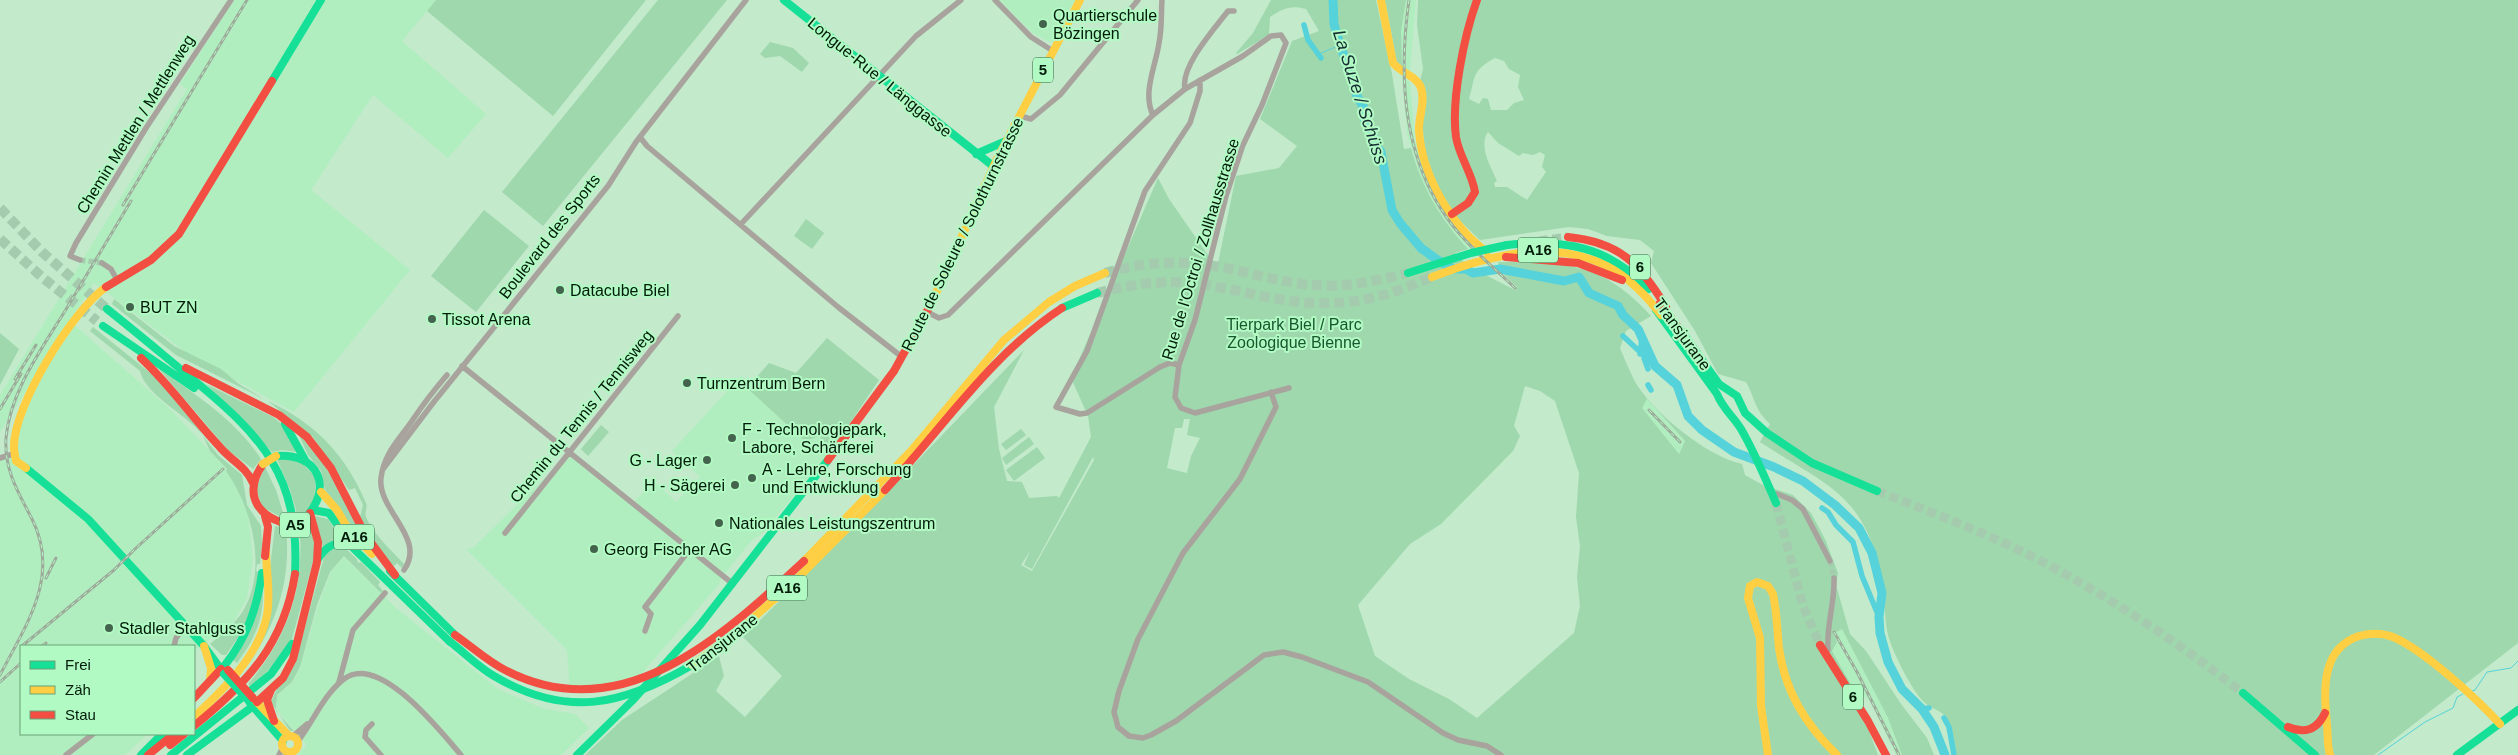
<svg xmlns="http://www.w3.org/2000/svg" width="2518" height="755" font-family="Helvetica,sans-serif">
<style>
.built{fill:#b1eebf}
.green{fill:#9fd8ad;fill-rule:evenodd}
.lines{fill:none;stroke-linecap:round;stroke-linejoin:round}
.stream{stroke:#56d2da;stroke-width:1}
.canal{stroke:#56d2da;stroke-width:5.5}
.river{stroke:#56d2da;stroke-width:9}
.street-tunnel{stroke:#a5cbae;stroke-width:5.5;stroke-dasharray:5.5 3;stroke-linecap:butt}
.primary-tunnel{stroke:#a5cbae;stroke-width:9;stroke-dasharray:9 4.5;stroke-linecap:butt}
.highway-tunnel{stroke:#a5cbae;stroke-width:10;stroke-dasharray:10 5;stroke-linecap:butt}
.street{stroke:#a8a39d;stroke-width:5.5}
.fast{stroke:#16e098;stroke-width:8}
.slow{stroke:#ffcf43;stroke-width:8}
.jam{stroke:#f24e42;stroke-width:8}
.rail-casing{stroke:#9dab9b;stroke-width:3}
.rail{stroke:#b2fac3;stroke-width:1;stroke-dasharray:4;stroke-linecap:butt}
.fast-bridge{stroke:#16e098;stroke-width:8}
.slow-bridge{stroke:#ffcf43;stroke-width:8}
.jam-bridge{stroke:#f24e42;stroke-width:8}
.poi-dot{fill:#44634c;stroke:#b2fac3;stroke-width:2}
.labels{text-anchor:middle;stroke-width:4;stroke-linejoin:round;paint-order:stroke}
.shield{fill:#b2fac3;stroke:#355e40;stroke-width:1}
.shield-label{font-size:15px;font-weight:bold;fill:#001b08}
.poi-label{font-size:16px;fill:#001b08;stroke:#b2fac3;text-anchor:start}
.street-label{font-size:16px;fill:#001b08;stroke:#b2fac3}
.park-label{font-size:16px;fill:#18572e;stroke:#b2fac3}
.water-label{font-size:18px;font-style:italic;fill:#152d32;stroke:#b2fac3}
</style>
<rect width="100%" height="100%" fill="#c2eacb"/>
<path class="built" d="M234 0H436L402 41 486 114 448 158 373 95 311 190 410 270 294 412 191 356 94 283 0 432V395L187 89 180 84Z
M999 0H1075L1052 43 1034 34Z
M1406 0H1416L1410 71 1402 67 1401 31Z
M1402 77 1410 82 1415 141 1426 176 1438 200 1474 247 1468 249 1456 237 1433 203 1421 178 1407 134Z
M72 323 169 408 224 466 240 492 248 515 253 558 247 598 234 621 194 651V646H21V734H148L125 755H0V458L13 454 18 415Z
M741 376 750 384 747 387 761 399 812 437 819 436 832 450 762 534 751 541 719 581 720 583 637 679 570 691 567 650 466 549 473 548 570 453 633 503 654 481 676 502 700 477 672 451Z
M1647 399 1685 442 1678 455 1641 408Z
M344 557 397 609 498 689 544 709 575 714 589 728 561 755H297L307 745 277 710V695L292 683 300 668 318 606 331 572Z
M1842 629 1888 718 1902 755H1896L1870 701 1853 688 1832 650 1837 642 1832 634Z"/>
<path class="green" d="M436 0H646L553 116 427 11Z
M658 0H727L543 226 502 192Z
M1271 0H1376L1392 74 1404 149 1411 148C1421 186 1441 220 1468 249L1455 253 1468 266 1515 290 1517 287 1501 272 1498 262C1565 262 1603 262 1651 316L1626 331 1620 348C1624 358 1629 369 1634 380 1652 412 1706 456 1742 464L1745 475 1763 485 1793 495 1811 513 1825 539 1838 573 1836 585 1850 634 1866 651 1901 704 1927 738 1934 755H1902L1888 718 1842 629 1833 634 1837 642 1832 651 1853 688 1878 755H585L622 720 719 656 724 676 716 691 745 717 782 676 743 637 841 540 1024 350 994 407 999 449 1007 481 1022 482 1029 498 1057 496 1059 498 1091 437 1088 416 1071 378 1158 178 1169 199 1217 268 1236 176 1279 168 1297 146 1260 119 1292 41 1319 31 1306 9C1290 5 1284 8 1270 17L1269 35 1237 54 1236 53 1253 33ZM1525 386 1540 391 1555 401 1579 473 1576 517 1580 546 1577 577 1580 606 1574 633 1477 718 1449 699 1409 679 1375 656 1358 605 1410 544 1441 524 1513 451 1520 436 1514 426ZM1647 399 1685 441 1679 454 1642 408ZM1184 419H1190L1187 435 1200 438 1191 456 1187 473 1167 468 1175 428H1182ZM1093 457 1094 460 1032 571 1021 565 1030 551 1024 565 1032 569Z
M1385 0H1406L1401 31 1402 67 1397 63Z
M1418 0H2518V643L2374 755H1954C1950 743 1953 730 1946 718 1942 710 1931 709 1925 703 1914 694 1896 658 1891 644 1883 624 1886 602 1882 580 1865 493 1827 486 1760 442L1770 424C1754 409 1756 400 1746 382L1718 374 1695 331 1651 263 1654 251 1640 240 1607 236 1588 229 1569 227 1480 240 1452 213 1426 166 1419 85 1423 69 1417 25ZM1495 58 1504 61 1509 69 1520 75 1518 87 1524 100 1514 103 1507 110H1491L1488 99 1483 98 1479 104 1469 99C1476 76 1471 71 1495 58ZM1488 132 1498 143 1519 156 1523 153 1533 155 1540 152 1545 155 1542 167 1546 172 1527 200 1507 187H1495L1494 183 1497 181C1491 167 1478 146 1488 132Z
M770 42 793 48 809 63 802 72 780 56 765 58 760 54Z
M484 210 529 246 476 312 431 276Z
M806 219 824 233 812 249 794 236Z
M114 299 174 346 221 369 239 384 264 399 176 355 112 304Z
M93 327 154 376 199 428 202 434C187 415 145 395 140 371L90 331Z
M0 333 19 349 0 385Z
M827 338 879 380 832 450 819 436 805 441 747 388 769 363 796 373Z
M159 369C196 395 236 420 261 459L253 469 228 450Z
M206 384 273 417 284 426 297 452 282 450 272 452Z
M268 401C315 423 346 455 366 503 368 508 364 512 366 517 373 534 392 551 404 564L402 568 397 563 394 566 384 556 360 517 363 505 355 488 349 490 313 437Z
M601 425 609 432 588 456 581 449Z
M1021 429 1026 435 1006 450 1001 444Z
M298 433 321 458 365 539 355 531 325 490 321 471 308 455Z
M203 436 219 456 242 475 247 505 261 526 262 544 260 564H257L256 571 259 572 249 622 226 655H222L210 644C222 634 235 624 243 611 268 570 252 507 226 471L227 469 210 451Z
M1029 437 1034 444 1006 465 1002 458Z
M1037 447 1045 458 1014 481 1006 470Z
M277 459 299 460 315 476C316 494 315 508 298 517L290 490Z
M265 467 276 490 285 519 262 507 256 488Z
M315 516 328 519 342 539 323 548Z
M309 521 316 550 292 639 288 649 252 688 248 684C287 639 306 586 299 526Z
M275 526 286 528C291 576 279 618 252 659L262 636Z
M338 547 347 550 357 559 358 563 361 562 380 582 378 585 383 591 381 593 344 556 330 572 317 605 300 667 292 682 277 695 276 711 294 731H290L271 702 276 691 295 664 324 557 328 552Z
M263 588C264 619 255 639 237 663L233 660Z"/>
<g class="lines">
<path class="stream" d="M1319 54 1340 45
M2472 691 2475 690 2487 672 2511 668 2518 661
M2378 755 2425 722 2453 708 2457 697 2463 694"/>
<path class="canal" d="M1304 25 1308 40 1321 58
M1623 336 1655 366
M1640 354 1642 338
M1644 358 1648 369
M1648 385 1651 390
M1822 508 1828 512 1836 525 1853 542 1862 576 1879 617
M1922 709 1929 708
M1944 718 1949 727 1954 755"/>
<path class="river" d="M1333 0 1334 24 1338 38 1357 96 1364 108 1365 122 1373 135 1376 146 1381 152 1392 210 1400 223 1421 248 1436 259 1453 269H1466L1473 273 1500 269 1564 281 1579 277 1589 293 1618 306 1623 315 1638 329 1655 366 1677 385 1688 416 1702 430 1734 452 1774 467 1803 481 1835 505 1859 528 1872 553 1882 593 1879 617 1880 633 1888 662 1902 689 1922 709 1934 727 1945 755"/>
<path class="street-tunnel" d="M80 260 102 263
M1830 561 1834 578"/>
<path class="primary-tunnel" d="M1539 241 1568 237
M1877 491C1934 513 1991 535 2045 563 2116 601 2180 644 2243 693
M1776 503 1803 606 1820 645"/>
<path class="highway-tunnel" d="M0 208 42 252 107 309
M0 239 43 278 97 321
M1105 273C1136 264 1168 260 1200 264 1238 268 1274 282 1313 285 1345 288 1376 281 1407 273
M1097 293C1128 285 1159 280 1191 283 1238 288 1282 305 1330 303 1366 303 1399 291 1432 277"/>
<path class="street" d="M995 0 1031 37 1053 51
M1185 89C1180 67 1214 29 1228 11H1234
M1153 115C1142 93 1156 65 1159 43 1162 29 1161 14 1162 0
M1020 116 1031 119 1060 95 1138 0
M640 137 647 146 838 307 902 357
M741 224 916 36 961 0
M80 260 70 256 76 243 146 128 231 0
M102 263 111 269 117 280
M927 312 939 318 948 315 1153 115 1185 89 1243 56 1271 36 1281 35 1286 43 1262 105 1243 145 1226 196 1195 320 1179 365 1175 397 1181 408 1195 413 1289 388
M1179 365 1170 363 1160 367 1087 413 1080 414 1056 407 1087 351 1145 191 1190 123 1200 91V80
M462 366 733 584
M1271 392 1276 407 1240 479 1183 553 1138 639 1119 691 1114 712 1118 727 1129 736 1143 738 1151 735 1176 721 1264 655 1283 652 1302 657 1368 682 1443 733 1458 740 1487 746 1501 755
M0 458 13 454
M383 469 433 403 608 186 636 142 746 0
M1777 494 1792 500 1803 509 1830 561
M505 533 678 316
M404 570C427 538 377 510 381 478 384 452 401 438 414 418 424 403 435 389 447 375
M645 631 651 614 645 607 690 549
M174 646 176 638 185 626
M1828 650C1826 625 1835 603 1834 578
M339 682 353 630 385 593
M372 724 366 730 365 737 381 755
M293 736 307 724
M298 741C313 722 324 694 344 679 379 652 441 732 461 755
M66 755 93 734
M279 755 283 747
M286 755 289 752"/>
<path class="fast" d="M784 0 993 166
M272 81 321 0
M976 154 1006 141
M1507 245C1565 239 1607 246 1649 289
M1062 308 1097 293
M107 309C135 331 162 354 190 377 262 436 300 475 295 574
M1656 310 1717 394C1723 409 1733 416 1741 429 1755 453 1765 478 1776 503
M103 326 194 388
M1680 329 1719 384 1737 396 1745 413 1767 433 1812 463 1877 491
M285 424 305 460
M276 456C317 452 334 487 306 517
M26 468 88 519 204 646 223 672
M313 510 329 513 339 527
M318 559C326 546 336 540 351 546L449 641
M390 571 455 635
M225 665C247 637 257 608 262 573
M2243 693 2315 755
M250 703 283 741
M141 755 162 734
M171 755 271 674 292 644
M187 755 252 707
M577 755 632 701 700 625 828 460
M2457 755 2518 710"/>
<path class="slow" d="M1381 0 1393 63C1401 73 1417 76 1421 88 1426 102 1418 117 1419 131 1422 175 1451 226 1487 252
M1432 277C1499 251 1581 232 1638 289 1647 297 1654 306 1661 315
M932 302 997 159 1080 0
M26 468 16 461C15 456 14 451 14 446 14 405 73 310 106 287
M321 492 337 510 350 532 372 554
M804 561 911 451 1004 340 1049 302 1075 286 1105 273
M204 646 211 668 210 681
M254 699 289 736
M194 717C223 690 259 656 267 615 271 594 266 571 266 550
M282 744a8 8 0 1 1 16 0a8 8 0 1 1-16 0Z
M1768 755 1761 706 1760 638 1748 598 1750 586 1757 582 1768 586 1773 594C1777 612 1777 630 1779 648 1785 692 1806 725 1837 755
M2330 755C2327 745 2328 735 2327 725 2324 692 2320 649 2359 636 2370 633 2383 633 2393 637 2424 650 2477 699 2500 724"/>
<path class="jam" d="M1452 214 1468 203 1475 192C1472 173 1459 156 1456 137 1451 100 1464 36 1477 0
M1568 237C1620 242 1640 264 1666 307
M1506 257 1578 263 1622 280
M106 287 151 260 179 234 272 81
M1660 303 1683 334
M141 358C170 385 192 417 219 446 230 460 246 466 253 483
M186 368 279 415 307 437 331 468 366 536 395 575
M828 460 894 371 932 302
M263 464C245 490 253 513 283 523
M265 516 268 527 265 556
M1820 645 1868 721 1886 755
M271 690 267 700 274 721
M194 698 221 669
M257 702 283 678 293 659 317 562 318 542 310 513
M194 726C247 683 284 645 295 574
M2288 727C2305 734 2317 730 2325 713
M170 745 184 734
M148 755 174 734"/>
<defs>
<path id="rail" d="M1409 0C1398 78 1403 162 1453 226 1471 249 1494 268 1515 288
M123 205 247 0
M15 379 36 345
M0 409 21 374
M1649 410 1680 442
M46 578 56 558
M1834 632 1857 672 1899 755
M22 646 114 570 135 549 223 469
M42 646 46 643
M0 675C26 625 61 576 32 519 18 492 4 470 6 438 10 392 41 350 65 311 87 275 109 238 131 201
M0 682 21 663"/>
</defs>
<use href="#rail" class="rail-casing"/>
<use href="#rail" class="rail"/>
<path class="fast-bridge" d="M1408 273 1471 253 1507 245
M449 641C464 652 478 667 494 676 567 719 623 705 692 665
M224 674 249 701"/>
<path class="slow-bridge" d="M263 464 276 456
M283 523 300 520
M692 665 735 634 794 582 885 490"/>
<path class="jam-bridge" d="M885 490C943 428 990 355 1062 308
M455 635C471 646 487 661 505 670 622 731 723 636 804 561
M228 670 253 698"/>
</g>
<g class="poi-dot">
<circle cx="1043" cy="24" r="5"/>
<circle cx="560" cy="290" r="5"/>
<circle cx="130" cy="307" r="5"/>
<circle cx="432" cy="319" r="5"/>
<circle cx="687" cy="383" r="5"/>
<circle cx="732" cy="438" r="5"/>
<circle cx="707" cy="460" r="5"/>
<circle cx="752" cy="478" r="5"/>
<circle cx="735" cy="485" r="5"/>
<circle cx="719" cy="523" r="5"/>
<circle cx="594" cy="549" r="5"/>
<circle cx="109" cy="628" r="5"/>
</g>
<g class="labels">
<g class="shield">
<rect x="1033" y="57.5" width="20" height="25" rx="4"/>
<rect x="1518" y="237.5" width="40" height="25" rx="4"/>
<rect x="1630" y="254.5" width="20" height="25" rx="4"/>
<rect x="280" y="512.5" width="30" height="25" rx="4"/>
<rect x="334" y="524.5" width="40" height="25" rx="4"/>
<rect x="767" y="575.5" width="40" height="25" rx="4"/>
<rect x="1843" y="684.5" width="20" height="25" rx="4"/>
</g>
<g class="shield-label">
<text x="1043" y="75">5</text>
<text x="1538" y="255">A16</text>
<text x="1640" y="272">6</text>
<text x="295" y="530">A5</text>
<text x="354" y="542">A16</text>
<text x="787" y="593">A16</text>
<text x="1853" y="702">6</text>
</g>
<g class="poi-label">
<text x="1053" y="21">Quartierschule<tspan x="1053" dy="18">Bözingen</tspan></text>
<text x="570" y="296">Datacube Biel</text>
<text x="140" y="313">BUT ZN</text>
<text x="442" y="325">Tissot Arena</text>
<text x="697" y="389">Turnzentrum Bern</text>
<text x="742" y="435">F - Technologiepark,<tspan x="742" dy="18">Labore, Schärferei</tspan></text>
<text x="697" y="466" text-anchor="end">G - Lager</text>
<text x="762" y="475">A - Lehre, Forschung<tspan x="762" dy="18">und Entwicklung</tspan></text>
<text x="725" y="491" text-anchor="end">H - Sägerei</text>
<text x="729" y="529">Nationales Leistungszentrum</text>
<text x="604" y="555">Georg Fischer AG</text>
<text x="119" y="634">Stadler Stahlguss</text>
</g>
<g class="street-label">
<text transform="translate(880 77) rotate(39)" y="6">Longue-Rue / Länggasse</text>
<text transform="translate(135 124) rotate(-58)" y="6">Chemin Mettlen / Mettlenweg</text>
<text transform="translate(962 234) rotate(-64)" y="6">Route de Soleure / Solothurnstrasse</text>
<text transform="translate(549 236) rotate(-52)" y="6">Boulevard des Sports</text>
<text transform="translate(1200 249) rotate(-73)" y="6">Rue de l'Octroi / Zollhausstrasse</text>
<text transform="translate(1683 334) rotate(54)" y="6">Transjurane</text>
<text transform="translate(581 416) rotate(-51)" y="6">Chemin du Tennis / Tennisweg</text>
<text transform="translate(722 643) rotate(-38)" y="6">Transjurane</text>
</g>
<g class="park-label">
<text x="1294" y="330">Tierpark Biel / Parc<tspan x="1294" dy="18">Zoologique Bienne</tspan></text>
</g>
<g class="water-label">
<text transform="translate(1360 97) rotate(72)" y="6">La Suze / Schüss</text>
</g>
</g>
<rect x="20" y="645" width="175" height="90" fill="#b2fac3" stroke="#6ba178"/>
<rect x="30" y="661" width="25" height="8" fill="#16e098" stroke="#6ba178"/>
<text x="65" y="670" font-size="15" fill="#001b08">Frei</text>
<rect x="30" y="686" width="25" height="8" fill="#ffcf43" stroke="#6ba178"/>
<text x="65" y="695" font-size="15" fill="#001b08">Zäh</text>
<rect x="30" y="711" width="25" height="8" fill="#f24e42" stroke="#6ba178"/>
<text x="65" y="720" font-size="15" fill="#001b08">Stau</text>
</svg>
